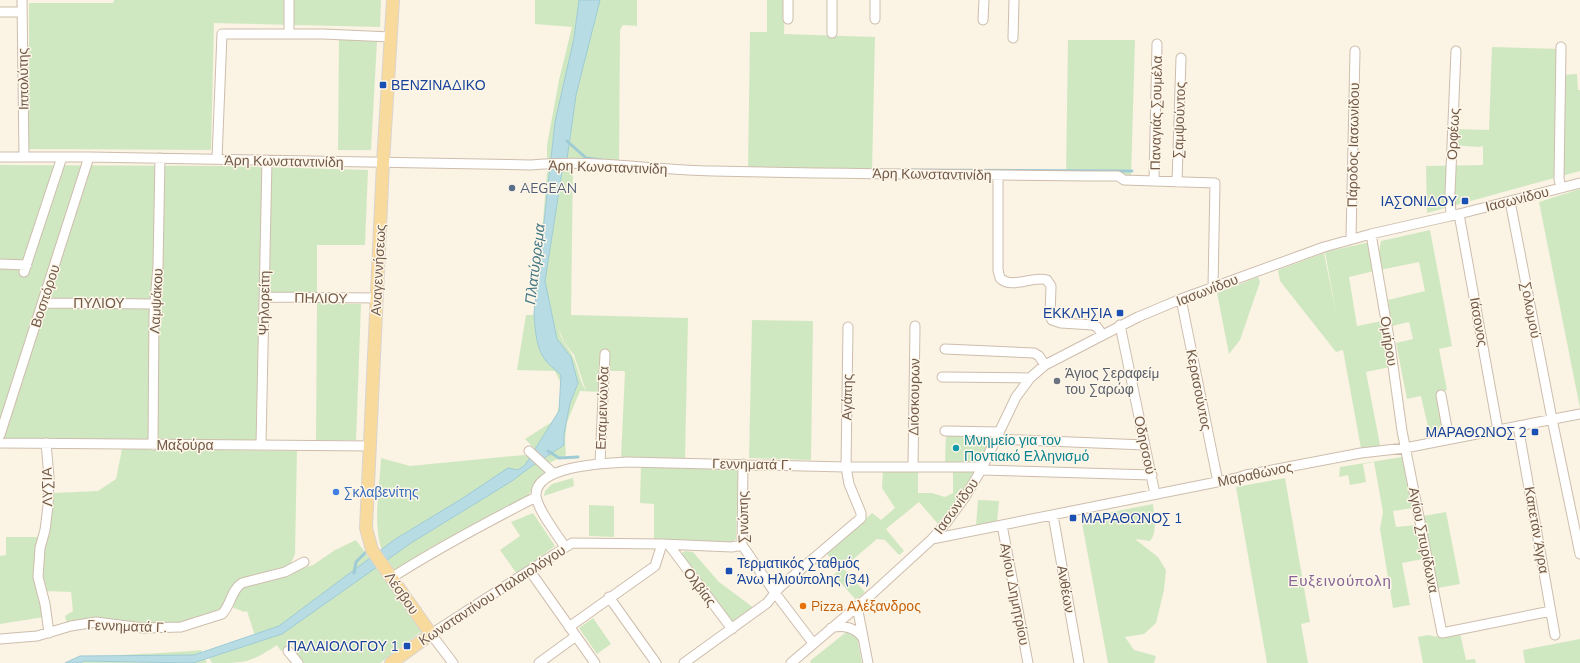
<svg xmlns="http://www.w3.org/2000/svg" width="1580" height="663" font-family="'Nunito Sans',sans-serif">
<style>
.green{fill:#d0e8c2;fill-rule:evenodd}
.water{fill:#b8dce4;stroke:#9fcbd5}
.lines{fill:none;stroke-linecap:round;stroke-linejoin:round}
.stream{stroke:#9fcbd5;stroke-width:3}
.minor-casing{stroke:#cebdad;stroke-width:11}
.major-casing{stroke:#dad4d0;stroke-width:14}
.minor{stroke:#fff;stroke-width:9}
.major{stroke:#f8da9d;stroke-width:12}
.transit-dot{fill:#1a4fb4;stroke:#fef7e9;stroke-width:1.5}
.service-dot{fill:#5c6f8a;stroke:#fef7e9;stroke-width:1.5}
.worship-dot{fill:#6b7280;stroke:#fef7e9;stroke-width:1.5}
.culture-dot{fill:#0f9aa8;stroke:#fef7e9;stroke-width:1.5}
.shop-dot{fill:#3f7fe0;stroke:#fef7e9;stroke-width:1.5}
.food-dot{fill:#e8710a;stroke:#fef7e9;stroke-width:1.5}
.labels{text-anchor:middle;stroke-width:3;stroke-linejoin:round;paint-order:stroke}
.street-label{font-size:14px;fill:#725a4a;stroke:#fef7e9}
.transit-label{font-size:14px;fill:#164399;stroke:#fef7e9;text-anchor:end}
.service-label{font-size:14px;fill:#4e5e75;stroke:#fef7e9;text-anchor:start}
.worship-label{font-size:14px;fill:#5b616d;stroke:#fef7e9;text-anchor:start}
.culture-label{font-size:14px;fill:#0d838f;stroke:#fef7e9;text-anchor:start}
.shop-label{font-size:14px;fill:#366cbe;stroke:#fef7e9;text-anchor:start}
.food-label{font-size:14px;fill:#c56008;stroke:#fef7e9;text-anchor:start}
.water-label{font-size:15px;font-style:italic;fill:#447885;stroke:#fef7e9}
.neighbourhood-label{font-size:15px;letter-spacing:1px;fill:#876595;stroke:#fef7e9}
</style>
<rect width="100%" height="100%" fill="#fbf3e3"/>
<path class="green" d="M114 0H381L380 27 214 23 211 150 29 149V3H113Z
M535 0H637V26L623 25 620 30 619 164 573 162 571 315 688 318 685 459 621 458 625 372 624 371H601L600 392 580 391 567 422 565 440 566 455 549 463 525 439 555 420 564 390 555 371 517 370 526 315H535L547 173V145L559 80 572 27 535 24ZM559 330 564 342 574 355 586 391C579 380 578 366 572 355 567 345 562 343 559 330Z
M767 0H785L784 34 875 37 872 172 748 168 750 32H767Z
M339 39 377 41 371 150H338Z
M1068 40H1135L1131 177 1066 175Z
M1492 47 1561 49 1560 75 1577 74 1578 90H1580V171L1427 213 1426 166 1483 165V146L1479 147 1452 145 1453 129 1489 130Z
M0 165 226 166 368 170 365 245H317V294L259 293 256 440 249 441 0 439Z
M1580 189V408L1539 202Z
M1430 230 1452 346 1439 349 1447 390 1439 392 1446 437 1431 440 1421 396 1407 399 1396 343 1413 339 1409 322 1392 326 1388 300 1425 291 1419 262 1380 270 1378 258 1381 241Z
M1370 242 1374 271 1349 277 1357 326 1382 321 1390 367 1366 372 1381 450 1362 454 1343 350 1336 352 1280 281 1278 270 1324 253 1337 318 1325 252Z
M1258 277 1260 282 1240 340 1229 354 1217 293Z
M317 303 361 304 356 440 316 441Z
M752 320 813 321 811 460 749 458Z
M946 434H992L978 465 945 464Z
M122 449 297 451 295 554 290 565 242 579 220 612 180 624H67L65 616 73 611 71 592 45 591 44 617 0 624V556L6 555V537H49L53 493 98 491 116 479Z
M524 455 531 457 545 471 527 497 428 549 393 571C386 560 379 547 378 533 375 509 380 482 381 458L410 466Z
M1402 457 1413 508 1393 511 1396 527 1416 525 1423 559 1402 563 1410 605 1393 608 1380 529 1383 512 1374 462 1363 464 1366 482 1350 485 1348 475 1339 477 1340 467Z
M641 466 735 467 738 470 736 539 732 542 654 539V504L640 503Z
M883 470 918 471V493H932L945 497 953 493V471H975L959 497 938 524 919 502 886 529 904 551 899 555 885 540 877 539 843 568 865 592 856 600 834 575 840 569 827 554 872 513 881 520 895 508 882 488Z
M573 478 574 486 544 496 545 491 552 484Z
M1285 478 1310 622 1301 624 1308 663H1267L1236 487Z
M978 500 999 501 997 522 976 526Z
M1153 504C1154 515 1158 532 1150 541L1135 539 1158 557 1166 570 1164 590 1156 623 1144 634 1125 637 1134 650 1156 656 1154 663H1108L1081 518Z
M589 505 614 506V537L589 536Z
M1446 512 1460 584 1438 588 1423 516Z
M533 513 555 546 517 574 500 550 520 536 511 522Z
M356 540 422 631 380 663H304L295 651 292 643 281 651 277 645C250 663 245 663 212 663L209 658 257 642 247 611 244 612 232 607V604L240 588 313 565 335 550Z
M685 551 693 552 719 582 754 608 731 624 679 555Z
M593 618 611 644 597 654 579 628Z
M855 625 862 663H811L810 661Z
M1460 633 1466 660 1475 659 1476 663H1423L1418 637 1428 635 1438 637Z
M1580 639V663H1525L1523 650Z
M201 650 207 663H69C112 652 157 655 201 650Z"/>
<path class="water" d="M579 0H600L576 95 567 159 562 172 545 281 557 339 571 357 578 383 570 403 564 434V445L529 468 512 481 411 543 282 634 193 663 84 661 80 663H65L80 656 194 655 279 626 394 540 463 498 508 468 518 470 525 465 559 411 561 375C557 371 551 367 547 362 536 350 535 329 534 313L555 122 574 38Z"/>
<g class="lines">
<path class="stream" d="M567 141 586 158 602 160
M904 170 1132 171
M548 451 559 458 578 457
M354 573 356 562 368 550"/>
<defs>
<path id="minor" d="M22 0 24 157
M289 0V34
M0 12H22
M788 19V0
M875 19V0
M983 20 984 0
M832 33V0
M1013 38 1014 0
M1561 47 1559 179 1561 188
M0 157H89L531 165C592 159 652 170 713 171 848 174 983 175 1118 176L1124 180 1215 183 1213 287
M217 159 222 34H323L391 37
M998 175V270L1000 278C1012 290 1033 275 1047 280L1051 286 1050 316 1052 320 1061 323 1093 325 1097 327 1102 334
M1154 181 1157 44
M1177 182 1181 58
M1510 201 1552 419 1580 554
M1459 214 1498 430
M1451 216 1450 193 1456 51
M1371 234 1390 344 1402 431 1442 633 1551 611
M1351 239 1355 51
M0 264 27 265
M24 272 62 157
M264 297 377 298
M1181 299 1218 482
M43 303 155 304
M1120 325 1155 494
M945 349 1034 353 1039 356 1045 365
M942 377 1030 378
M1441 395 1449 439
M1518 426 1555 635
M945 431 999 432
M0 435 89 157
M996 439 1145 445
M0 443 370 446
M46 443 49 477 48 506 45 530 40 548 38 577 45 604 49 633
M153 445 154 313 158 266 160 158
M261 445 267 160
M529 451 554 474
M600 463 605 354
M743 464 742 545 775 593 813 643
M913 467 915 326
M981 470 1152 475
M1053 515 1079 663
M1002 525 1028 663
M932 539 1237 478 1246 475 1361 453 1405 448 1580 414
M669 545 732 629
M565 547C557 534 538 511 536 496 534 465 608 463 627 462L846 467H983
M530 571 595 663
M391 578C438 548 487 522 536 497
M609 597 656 663
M857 606 868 663
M569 627 655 566 662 544
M831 628C843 624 856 628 863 638
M0 639 37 636 71 626 96 622 143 628 181 627 222 614C231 605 231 590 242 583L285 572 304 562
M288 651 298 663
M453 663 431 634 572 543 662 544 732 547 742 545
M539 663 576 636
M684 663 767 603 780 587 861 518V513L849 484 846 467 848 327
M791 663 873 593 932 539 946 523 965 497 981 470 1016 397 1030 378 1045 365 1138 317 1181 299 1324 247 1371 234 1459 214 1580 183"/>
<path id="major" d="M391 663 431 634 372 550 366 528 383 163 393 0"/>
</defs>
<use href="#minor" class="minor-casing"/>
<use href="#major" class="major-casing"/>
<use href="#minor" class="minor"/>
<use href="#major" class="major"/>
</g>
<g class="transit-dot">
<rect x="379" y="81" width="8" height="8" rx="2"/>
<rect x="1461" y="197" width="8" height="8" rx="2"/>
<rect x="1116" y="309" width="8" height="8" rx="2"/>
<rect x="1531" y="428" width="8" height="8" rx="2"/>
<rect x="1069" y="514" width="8" height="8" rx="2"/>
<rect x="725" y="567" width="8" height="8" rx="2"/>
<rect x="403" y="642" width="8" height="8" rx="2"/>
</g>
<circle class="service-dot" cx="512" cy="188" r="4"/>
<circle class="worship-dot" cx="1057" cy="381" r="4"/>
<circle class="culture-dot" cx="956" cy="448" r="4"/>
<circle class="shop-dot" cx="336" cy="492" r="4"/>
<circle class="food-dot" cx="803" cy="606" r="4"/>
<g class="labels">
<g class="street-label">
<text transform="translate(23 79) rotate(-91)" y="5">Ιππολύτης</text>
<text transform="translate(1156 113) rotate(-89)" y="5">Παναγιάς Σουμέλα</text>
<text transform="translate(1179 120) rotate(-88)" y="5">Σαμψούντος</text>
<text transform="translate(1453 134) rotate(-87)" y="5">Ορφέως</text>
<text transform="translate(1353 145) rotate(-89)" y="5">Πάροδος Ιασωνίδου</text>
<text transform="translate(284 161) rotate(1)" y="5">Άρη Κωνσταντινίδη</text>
<text transform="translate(608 167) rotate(2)" y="5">Άρη Κωνσταντινίδη</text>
<text transform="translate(932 174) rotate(1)" y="5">Άρη Κωνσταντινίδη</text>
<text transform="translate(1517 199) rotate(-14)" y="5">Ιασωνίδου</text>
<text transform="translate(378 270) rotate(-87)" y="5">Αναγεννήσεως</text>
<text transform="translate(1207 290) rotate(-21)" y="5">Ιασωνίδου</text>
<text transform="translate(45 296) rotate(-72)" y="5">Βοσπόρου</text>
<text transform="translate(321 298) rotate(1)" y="5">ΠΗΛΙΟΥ</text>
<text transform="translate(156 301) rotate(-87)" y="5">Λαμψάκου</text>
<text x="99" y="308">ΠΥΛΙΟΥ</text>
<text transform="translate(264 303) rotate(-89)" y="5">Ψηλορείτη</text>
<text transform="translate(1531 310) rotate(79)" y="5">Σολωμού</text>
<text transform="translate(1479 322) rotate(80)" y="5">Ιάσονος</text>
<text transform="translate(1389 341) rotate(81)" y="5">Ομήρου</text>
<text transform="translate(1199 390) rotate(79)" y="5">Κερασούντος</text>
<text transform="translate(847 397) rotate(-89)" y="5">Αγάπης</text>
<text transform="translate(914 397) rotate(-89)" y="5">Διόσκουρων</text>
<text transform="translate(602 408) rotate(-88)" y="5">Επαμεινώνδα</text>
<text x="185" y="450">Μαξούρα</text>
<text transform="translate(1145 445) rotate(78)" y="5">Οδησσού</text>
<text transform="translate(752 464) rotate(1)" y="5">Γεννηματά Γ.</text>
<text transform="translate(1255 474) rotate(-12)" y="5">Μαραθώνος</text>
<text transform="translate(47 487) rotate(-91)" y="5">ΛΥΣΙΑ</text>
<text transform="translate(956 506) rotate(-54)" y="5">Ιασωνίδου</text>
<text transform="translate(743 517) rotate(-91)" y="5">Σινώπης</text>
<text transform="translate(1537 530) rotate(80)" y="5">Καπετάν Άγρα</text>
<text transform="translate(1424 540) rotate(79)" y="5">Αγίου Σπυρίδωνα</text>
<text transform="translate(700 587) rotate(53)" y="5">Ολβίας</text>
<text transform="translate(1066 589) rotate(80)" y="5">Ανθέων</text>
<text transform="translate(402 593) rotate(55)" y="5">Λέσβου</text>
<text transform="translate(1015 594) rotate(79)" y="5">Αγίου Δημητρίου</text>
<text transform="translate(492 595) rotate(-33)" y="5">Κωνσταντίνου Παλαιολόγου</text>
<text transform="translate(127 626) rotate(2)" y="5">Γεννηματά Γ.</text>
</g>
<g class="transit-label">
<text x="391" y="90" text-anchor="start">ΒΕΝΖΙΝΑΔΙΚΟ</text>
<text x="1457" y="206">ΙΑΣΟΝΙΔΟΥ</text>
<text x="1112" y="318">ΕΚΚΛΗΣΙΑ</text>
<text x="1527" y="437">ΜΑΡΑΘΩΝΟΣ 2</text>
<text x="1081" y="523" text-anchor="start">ΜΑΡΑΘΩΝΟΣ 1</text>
<text x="737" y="568" text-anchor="start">Τερματικός Σταθμός<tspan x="737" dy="16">Άνω Ηλιούπολης (34)</tspan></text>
<text x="399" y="651">ΠΑΛΑΙΟΛΟΓΟΥ 1</text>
</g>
<g class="service-label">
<text x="520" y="193">AEGEAN</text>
</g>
<g class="worship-label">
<text x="1065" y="378">Άγιος Σεραφείμ<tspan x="1065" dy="16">του Σαρώφ</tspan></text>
</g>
<g class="culture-label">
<text x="964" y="445">Μνημείο για τον<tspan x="964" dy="16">Ποντιακό Ελληνισμό</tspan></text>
</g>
<g class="shop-label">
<text x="344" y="497">Σκλαβενίτης</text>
</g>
<g class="food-label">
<text x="811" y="611">Pizza Αλέξανδρος</text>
</g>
<g class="water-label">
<text transform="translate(535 264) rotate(-83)" y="5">Πλατύρρεμα</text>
</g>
<g class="neighbourhood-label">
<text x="1340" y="586">Ευξεινούπολη</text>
</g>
</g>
</svg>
